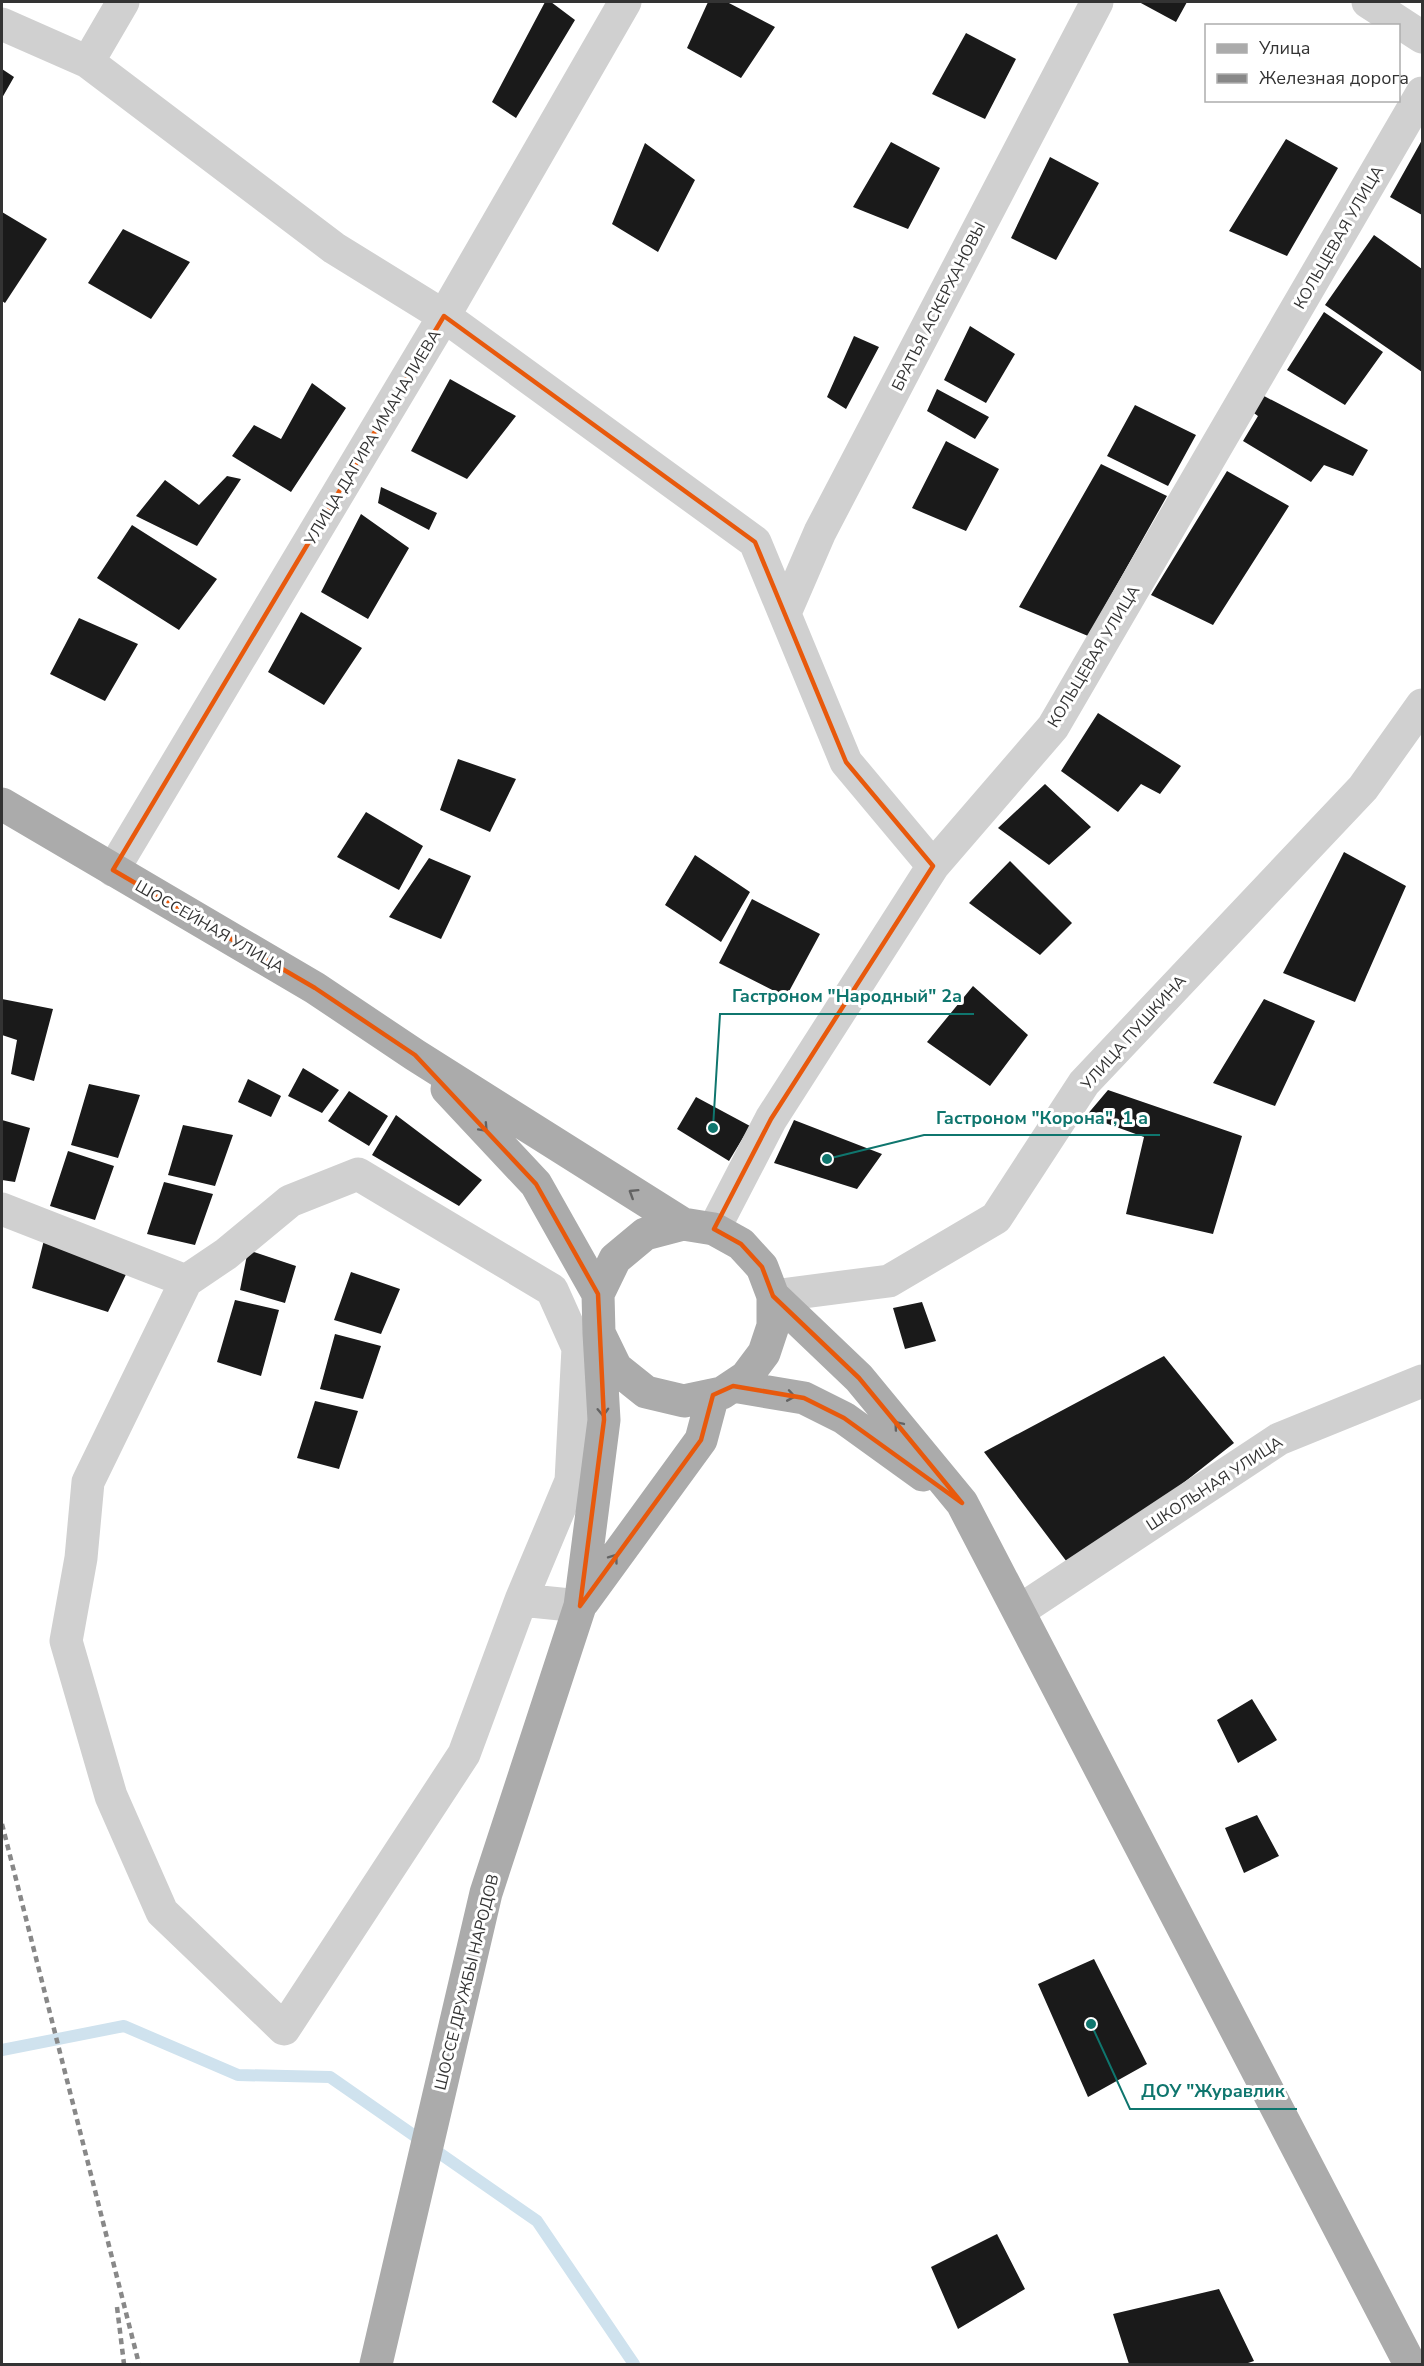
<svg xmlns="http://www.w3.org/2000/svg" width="1424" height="2366" font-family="'Nunito Sans',sans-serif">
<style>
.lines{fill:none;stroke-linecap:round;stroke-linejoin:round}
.stream{stroke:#cfe2ee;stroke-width:12}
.building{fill:#1a1a1a}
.minor{stroke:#d0d0d0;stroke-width:33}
.major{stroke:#ababab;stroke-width:33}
.rail{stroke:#888;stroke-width:4.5;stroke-dasharray:6 4.5;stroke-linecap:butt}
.oneway{stroke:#636363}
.marked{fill:none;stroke:#e8590c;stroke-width:4.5;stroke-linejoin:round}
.labels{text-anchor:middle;stroke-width:6;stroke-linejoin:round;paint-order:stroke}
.street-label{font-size:16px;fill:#333;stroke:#fff}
.leader{fill:none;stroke:#0f766e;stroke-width:2}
.callout-dot{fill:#0f766e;stroke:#fff;stroke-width:2}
.callout-label{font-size:18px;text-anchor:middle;font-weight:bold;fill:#0f766e;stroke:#fff;stroke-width:6;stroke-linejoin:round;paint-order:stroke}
</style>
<rect width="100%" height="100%" fill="#fff"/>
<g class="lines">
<path class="stream" d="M2 2050 124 2026 238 2075 330 2077 537 2221 634 2364"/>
</g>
<path class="building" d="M545 2H551L575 20 516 118 492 102Z
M708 2H727L775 27 741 78 687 48Z
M1139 2H1187L1176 22Z
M966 33 1016 59 985 119 932 94Z
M2 69 14 77 2 98Z
M1286 139 1338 168 1287 256 1229 231Z
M1422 140V215L1390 197Z
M891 142 940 168 908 229 853 207Z
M645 143 695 180 658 252 612 224Z
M1050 157 1099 183 1056 260 1011 238Z
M2 212 47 239 5 303 2 301Z
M123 229 190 262 151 319 88 283Z
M1374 235 1422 269V372L1325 305Z
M1324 312 1383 352 1345 405 1287 370Z
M970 326 1015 354 986 403 944 380Z
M854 336 879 347 846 409 827 397Z
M450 379 516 416 467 479 411 451Z
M312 383 346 408 291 492 232 456 254 425 281 439Z
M937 389 989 417 975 439 927 411Z
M1264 396 1368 450 1353 476 1324 465 1311 482 1243 441 1258 416 1251 411Z
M1135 405 1196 435 1168 486 1107 456Z
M946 441 999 469 966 531 912 508Z
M1101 464 1167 496 1088 636 1019 607Z
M1227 471 1289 506 1213 625 1151 595Z
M227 476 241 479 197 546 136 516 165 480 199 505Z
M381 487 437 513 429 530 378 503Z
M361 514 409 548 368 619 321 592Z
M132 525 217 579 179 630 97 578Z
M301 612 362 648 324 705 268 672Z
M79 618 138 644 105 701 50 674Z
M1098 713 1181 766 1160 794 1141 784 1118 812 1061 771Z
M458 759 516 779 490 832 440 810Z
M1045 784 1091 827 1049 865 998 828Z
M366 812 423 846 399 890 337 857Z
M1344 852 1406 886 1355 1002 1283 973Z
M695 855 750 892 721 942 665 905Z
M429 858 471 876 441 939 389 917Z
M1010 861 1072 923 1040 955 969 903Z
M752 899 820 934 786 997 719 963Z
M973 986 1028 1035 990 1086 927 1042Z
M2 999 53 1009 34 1081 11 1074 17 1040 2 1035Z
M1264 999 1315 1021 1275 1106 1213 1083Z
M303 1068 339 1090 322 1113 288 1096Z
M248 1079 281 1096 271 1117 238 1102Z
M89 1084 140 1095 118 1158 71 1145Z
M1108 1090 1242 1136 1213 1234 1126 1214 1144 1137 1086 1116Z
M349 1091 388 1116 369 1146 328 1121Z
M696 1097 750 1126 729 1161 677 1129Z
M396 1115 482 1180 459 1206 372 1155Z
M2 1120 30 1128 15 1182 2 1180Z
M794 1120 882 1154 857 1189 774 1163Z
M183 1125 233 1135 215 1186 168 1175Z
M68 1151 114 1166 95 1220 50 1206Z
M164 1182 213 1194 195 1245 147 1234Z
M44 1240 130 1266 108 1312 32 1288Z
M248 1250 296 1266 285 1303 240 1290Z
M351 1272 400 1289 381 1334 334 1320Z
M235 1300 279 1310 261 1376 217 1362Z
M922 1302 936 1341 905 1349 893 1308Z
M335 1334 381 1346 363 1399 320 1389Z
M1164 1356 1234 1443 1073 1570 984 1452Z
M315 1401 358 1411 339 1469 297 1458Z
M1252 1699 1277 1740 1238 1763 1217 1720Z
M1257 1815 1279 1856 1244 1873 1225 1828Z
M1094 1959 1147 2064 1088 2097 1038 1984Z
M997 2234 1025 2289 958 2329 931 2267Z
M1219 2289 1254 2361 1245 2364H1129L1113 2314Z"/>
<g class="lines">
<path class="minor" d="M1368 2 1422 37
M2 24 88 62 334 248 444 316 755 542 846 762 933 866
M88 62 123 2
M785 613 820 532 1097 2
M113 870 444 316 625 2
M2 1209 186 1281 226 1254 290 1201 358 1174 552 1290 578 1348 571 1481 521 1600 580 1606
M714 1229 771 1119 933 866 1053 727 1422 93
M186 1281 88 1482 81 1558 66 1641 111 1796 162 1912 284 2029 464 1754 521 1600
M773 1296 889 1281 996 1218 1084 1083 1363 788 1422 705
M1019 1611 1279 1439 1422 1381"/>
<path class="major" d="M2 804 315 988 415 1055 683 1224
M447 1089 536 1184 598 1294
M773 1296 859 1378 962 1503 1410 2364
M733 1386 804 1398 844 1418 923 1475
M583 1602 701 1440 713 1395
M376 2364 486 1893 580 1606 604 1420 599 1333 598 1294 615 1259 645 1234 683 1224 714 1229 741 1244 762 1267 773 1296V1326L764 1353 746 1377 722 1393 684 1401 646 1392 616 1368 599 1333"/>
<path class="rail" d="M2 1824 139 2364
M117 2307 124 2364"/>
</g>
<defs><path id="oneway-chevron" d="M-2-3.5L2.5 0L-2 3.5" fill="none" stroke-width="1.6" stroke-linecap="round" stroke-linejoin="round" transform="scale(1.5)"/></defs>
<g class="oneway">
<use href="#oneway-chevron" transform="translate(484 1128) rotate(47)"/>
<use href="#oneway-chevron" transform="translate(633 1193) rotate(-148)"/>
<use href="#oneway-chevron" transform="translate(791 1396) rotate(10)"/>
<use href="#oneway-chevron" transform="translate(603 1412) rotate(88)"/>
<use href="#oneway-chevron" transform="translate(898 1425) rotate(-130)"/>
<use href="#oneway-chevron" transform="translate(614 1558) rotate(-54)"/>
</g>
<path class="marked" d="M444 316 755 542 846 762 933 866 771 1119 714 1229 741 1244 762 1267 773 1296 859 1378 962 1503 844 1418 804 1398 733 1386 713 1395 701 1440 580 1606 604 1420 598 1294 536 1184 415 1055 315 988 113 870Z"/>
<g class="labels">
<g class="street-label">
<text transform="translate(1338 237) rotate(-60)" y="6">КОЛЬЦЕВАЯ УЛИЦА</text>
<text transform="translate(938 306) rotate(-63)" y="6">БРАТЬЯ АСКЕРХАНОВЫ</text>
<text transform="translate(372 437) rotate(-59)" y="6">УЛИЦА ДАГИРА ИМАНАЛИЕВА</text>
<text transform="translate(1093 656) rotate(-59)" y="6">КОЛЬЦЕВАЯ УЛИЦА</text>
<text transform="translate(210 926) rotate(30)" y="6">ШОССЕЙНАЯ УЛИЦА</text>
<text transform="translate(1133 1032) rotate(-48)" y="6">УЛИЦА ПУШКИНА</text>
<text transform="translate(1214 1483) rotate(-33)" y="6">ШКОЛЬНАЯ УЛИЦА</text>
<text transform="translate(466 1982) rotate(-76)" y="6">ШОССЕ ДРУЖБЫ НАРОДОВ</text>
</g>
</g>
<path class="leader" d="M713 1128L720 1014H974M827 1159L924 1135H1160M1091 2024L1130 2109H1297"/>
<g class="callout-dot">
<circle cx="713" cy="1128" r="6"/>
<circle cx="827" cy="1159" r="6"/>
<circle cx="1091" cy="2024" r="6"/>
</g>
<g class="callout-label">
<text x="847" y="1002">Гастроном "Народный" 2а</text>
<text x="1042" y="1124">Гастроном "Корона", 1 а</text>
<text x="1213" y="2097">ДОУ "Журавлик</text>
</g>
<rect width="1424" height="2366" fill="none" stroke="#333333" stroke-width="6"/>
<rect x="1205" y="24" width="195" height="78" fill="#ffffff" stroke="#adadad" stroke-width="1.5"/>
<rect x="1217" y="44" width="30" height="9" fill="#ababab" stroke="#adadad" stroke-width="1.5"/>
<text x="1259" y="54" font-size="18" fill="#333333">Улица</text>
<rect x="1217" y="74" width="30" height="9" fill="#888888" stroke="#adadad" stroke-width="1.5"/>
<text x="1259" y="84" font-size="18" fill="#333333">Железная дорога</text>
</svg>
